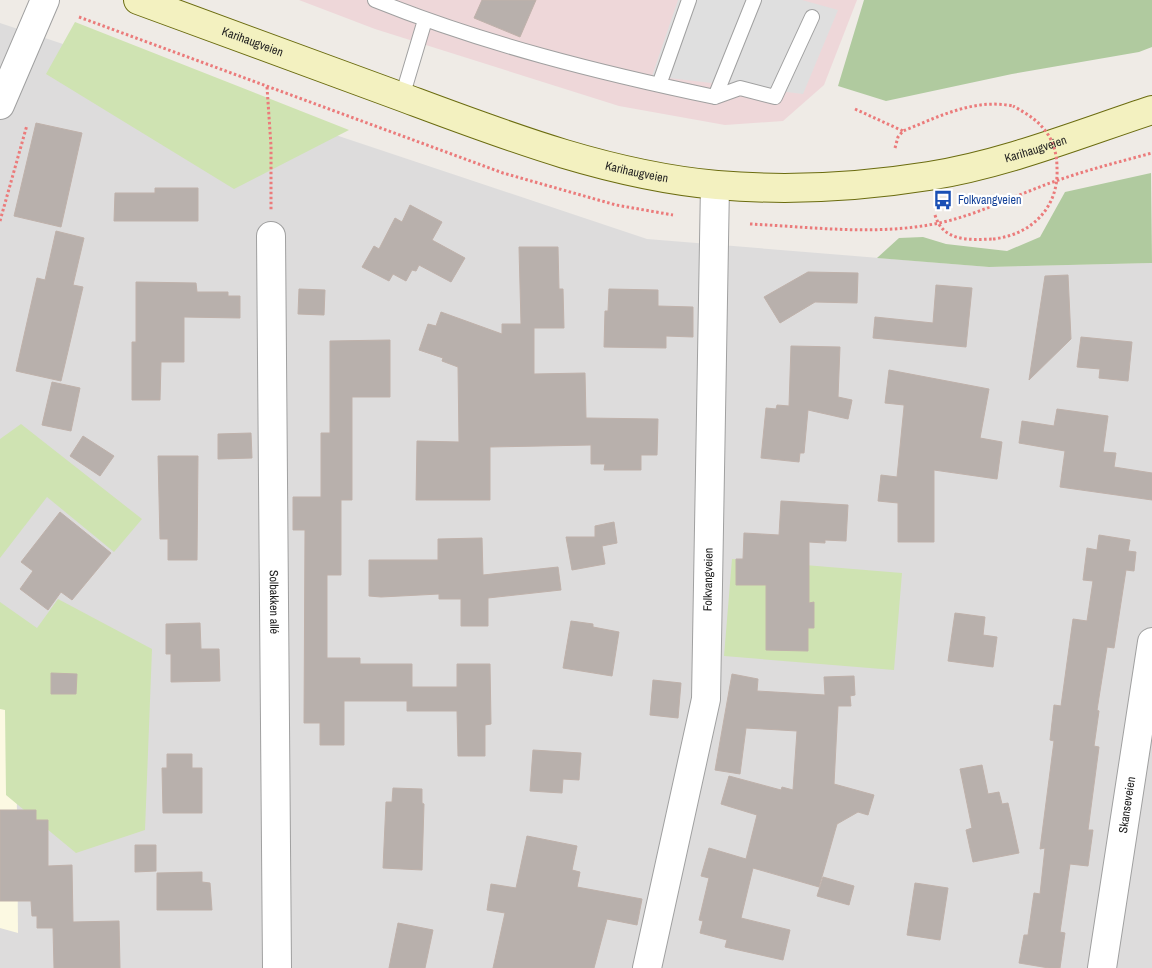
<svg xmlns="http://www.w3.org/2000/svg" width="1152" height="968" font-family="'Archivo Narrow',sans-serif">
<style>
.residential{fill:#dddcdc}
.commercial{fill:#eed7d9}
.education{fill:#fcf9e2}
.grass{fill:#cfe3b2}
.forest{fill:#b0ca9f}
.parking{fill:#dfdfdf}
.building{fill:#b8b0ac;stroke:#bfb1aa}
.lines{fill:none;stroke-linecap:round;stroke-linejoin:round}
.service-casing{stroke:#a0a0a0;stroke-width:16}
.minor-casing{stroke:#a0a0a0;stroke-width:30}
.tertiary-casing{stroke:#a0a0a0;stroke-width:30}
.secondary-casing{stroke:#6b6c10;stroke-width:30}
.path{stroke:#eb7b7b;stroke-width:3;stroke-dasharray:2.5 2.5;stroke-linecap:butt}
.service{stroke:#fff;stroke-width:14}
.minor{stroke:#fff;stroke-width:28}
.tertiary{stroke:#fff;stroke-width:28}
.secondary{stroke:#f3f1c0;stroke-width:28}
.path-bridge{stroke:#eb7b7b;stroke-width:3;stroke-dasharray:2.5 2.5;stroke-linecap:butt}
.labels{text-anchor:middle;stroke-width:4.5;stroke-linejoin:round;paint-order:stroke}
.street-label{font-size:12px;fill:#1f1f1f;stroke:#fff}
.transit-label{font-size:12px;fill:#164399;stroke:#fff;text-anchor:start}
</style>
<rect width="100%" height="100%" fill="#efebe6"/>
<path class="residential" d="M0 23 647 239 989 267 1152 263V968H0Z"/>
<path class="commercial" d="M299 0H857L824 85 783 121 725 125 619 106 375 29Z"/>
<path class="education" d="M0 702 16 703 18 933 0 928Z"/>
<path class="grass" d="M75 22 349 130 234 189 46 74Z
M21 424 142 519 114 552 47 497 0 558V439Z
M732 559 902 573 894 670 724 656Z
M58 599 152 649 145 830 76 853 6 795 5 710 0 709V602L37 628Z"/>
<path class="forest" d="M864 0H1152V47L1139 52 1012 74 886 101 838 86Z
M1151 173 1152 263 989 267 877 258 899 238 923 237 946 244 1007 251 1040 237 1065 192Z"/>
<path class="parking" d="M678 0H802L838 10 803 94 652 76Z"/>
<path class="building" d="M482 0H536L520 37 474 18Z
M36 123 82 133 61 227 14 216Z
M155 188H198V221H114L115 193H155Z
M410 205 442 222 432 240 465 258 451 282 419 265 416 271 412 270 406 281 393 274 389 281 362 267 374 246 379 249 395 218 402 222Z
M56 231 84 238 73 285 83 287 61 381 16 371 37 278 45 280Z
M519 247H558L559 289H563L564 328H534V374L585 373 586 418 658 419 657 455H641V470H604L605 464H591V445L490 447V500H416L417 441 459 442 458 367 442 361 443 358 419 350 428 324 436 326 441 312 502 334V324H521Z
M808 272 858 273 857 303 815 302 780 323 764 297Z
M1068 275 1071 339 1029 380 1045 276Z
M136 282 196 283 197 292H228V296H240V318L184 317V362H161L160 400H132V342H136Z
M936 285 972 288 966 347 873 338 875 317 933 323Z
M299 289 325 290 324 315 298 314Z
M609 289 658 290V306L693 307V337L666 336V348L604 347 605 311H608Z
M1081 337 1132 342 1128 381 1099 378 1100 369 1077 367Z
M390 340V397H352V500H341V575H327V658H360V664H412V687H457V664H490L491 724 485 725V756H458L457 711H407V701H344V745H320V723H304L305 530H293V497H321V433H330V341Z
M791 346 840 347 838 397 852 400 848 419 808 410 804 453H800L799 462 761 458 766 408 776 409 777 405 789 406Z
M889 370 989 389 980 438 1002 442 997 479 934 470V542H898V503L878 501 881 475 897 477 904 407V405L885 403Z
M52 382 80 388 71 431 42 425Z
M1057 409 1108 416 1103 452 1116 453 1114 467 1152 473V500L1060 487 1065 451 1019 443 1022 421 1054 426Z
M251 433 252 458 218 459V434Z
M83 436 114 456 100 476 70 456Z
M158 456H198L197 560H168V539H160Z
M781 501 848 505 846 541 825 540V543L809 542V603L814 602V628H808V651L766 650V585H736V559H743L744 533 779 535Z
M60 512 111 553 72 600 61 592 48 610 20 589 33 571 21 562Z
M614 522 617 543 602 546 605 564 572 570 566 537H595V526Z
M1099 535 1130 540 1128 551 1136 552 1134 571 1126 570 1114 648 1107 647 1097 710 1099 711 1094 746 1099 747 1088 830H1093L1088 866 1070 864 1060 932 1065 933 1060 968H1049L1019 963 1024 935H1028L1034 893 1040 894 1045 848 1040 849 1054 741 1050 740 1054 705 1061 706 1073 619 1087 621 1093 581 1083 580 1087 548 1097 550Z
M482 538 483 575 558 567 561 590 488 598V626H461V599H439V594L381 597 369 596V560H438V539Z
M955 613 985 617 983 635 997 637 993 667 948 661Z
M571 621 593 624V627L619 632 612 676 563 668Z
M200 623 201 649H219L220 681 171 682V654H166V624Z
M51 673 77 674 76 694H51Z
M732 674 758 679 757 691 825 695 824 677 854 676 855 695 850 696 851 706H838L834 784 874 795 868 815 858 812 837 824 819 887 753 868 741 918 790 930 783 960 725 947 727 940 700 933 703 921 699 920 709 878 701 876 709 848 746 859 757 815 721 804 729 776 781 790 782 787 793 790 797 731 746 728 740 774 715 770Z
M653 680 681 683 678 718 650 715Z
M533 750 581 753 579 780 563 779 562 793 530 791Z
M167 754H192V768H202V813H163L162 768H167Z
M982 765 988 794 999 792 1002 804 1008 803 1019 853 973 862 966 830 972 828 960 769Z
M393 788 422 789V803L424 804 422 870 383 868 386 802H392Z
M0 810H36V820H48V866L72 865 73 922 119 921 120 968H54L53 928H37V916H32L31 901H0Z
M527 836 577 846 572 870 580 872 577 887 642 899 637 925 607 919 594 968H493L505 913 487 910 491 884 516 888Z
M135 845H156V871L135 872Z
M202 872V882L210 883 212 910H157V873Z
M823 877 854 886 849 905 817 896Z
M915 883 948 888 940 940 907 935Z
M398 923 433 930 425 968H389Z"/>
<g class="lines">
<defs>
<path id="service" d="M375 0C484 44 600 73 715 97L740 88 775 97 812 17
M659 85 689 0
M402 97 425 20
M715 97 754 0"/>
<g id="minor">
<path d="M0 105 45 0"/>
<path id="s1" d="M271 236 277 968"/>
<path id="s2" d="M1102 968 1152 642"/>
</g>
<g id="tertiary">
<path id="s3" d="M647 968 706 699 715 185"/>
</g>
<g id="secondary">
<path id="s4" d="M138 0C226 32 314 64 402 97 504 135 607 175 717 185 786 191 860 187 929 176 1005 164 1079 134 1152 110"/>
</g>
</defs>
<use href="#service" class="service-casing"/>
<use href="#minor" class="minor-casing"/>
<use href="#tertiary" class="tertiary-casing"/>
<use href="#secondary" class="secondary-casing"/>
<path class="path" d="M79 17 503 173 616 205 673 215
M267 87 271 146V211
M855 109 903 131
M895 148 898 137 903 131C938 117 974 98 1013 106
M935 215C943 242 969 240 993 239
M0 221 27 125
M750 224C812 227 878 236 939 223 972 216 1001 202 1032 190 1071 174 1111 164 1152 153"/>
<use href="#service" class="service"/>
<use href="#minor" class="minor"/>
<use href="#tertiary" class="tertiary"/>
<use href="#secondary" class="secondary"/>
<path class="path-bridge" d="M993 239C1031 235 1059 208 1057 168 1057 158 1055 147 1050 138 1042 123 1028 114 1013 106"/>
</g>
<defs>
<symbol id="bus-bare" viewBox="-9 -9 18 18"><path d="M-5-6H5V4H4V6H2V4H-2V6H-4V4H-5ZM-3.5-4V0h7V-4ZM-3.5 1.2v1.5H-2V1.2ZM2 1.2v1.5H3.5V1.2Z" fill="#1a4fb4" stroke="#fff" stroke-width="2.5" paint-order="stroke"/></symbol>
</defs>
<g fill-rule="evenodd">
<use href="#bus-bare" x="929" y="186" width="28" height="28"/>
</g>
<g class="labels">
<g class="street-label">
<text dy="4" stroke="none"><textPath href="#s4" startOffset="122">Karihaugveien</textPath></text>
<text dy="4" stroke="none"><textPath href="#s4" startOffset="932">Karihaugveien</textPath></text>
<text dy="4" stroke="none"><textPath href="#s4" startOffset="528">Karihaugveien</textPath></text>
<text dy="4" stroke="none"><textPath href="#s3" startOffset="395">Folkvangveien</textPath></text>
<text dy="4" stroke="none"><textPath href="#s1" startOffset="366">Solbakken allé</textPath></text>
<text dy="4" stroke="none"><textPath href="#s2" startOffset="165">Skanseveien</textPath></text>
</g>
<g class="transit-label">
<text x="958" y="204">Folkvangveien</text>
</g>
</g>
</svg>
